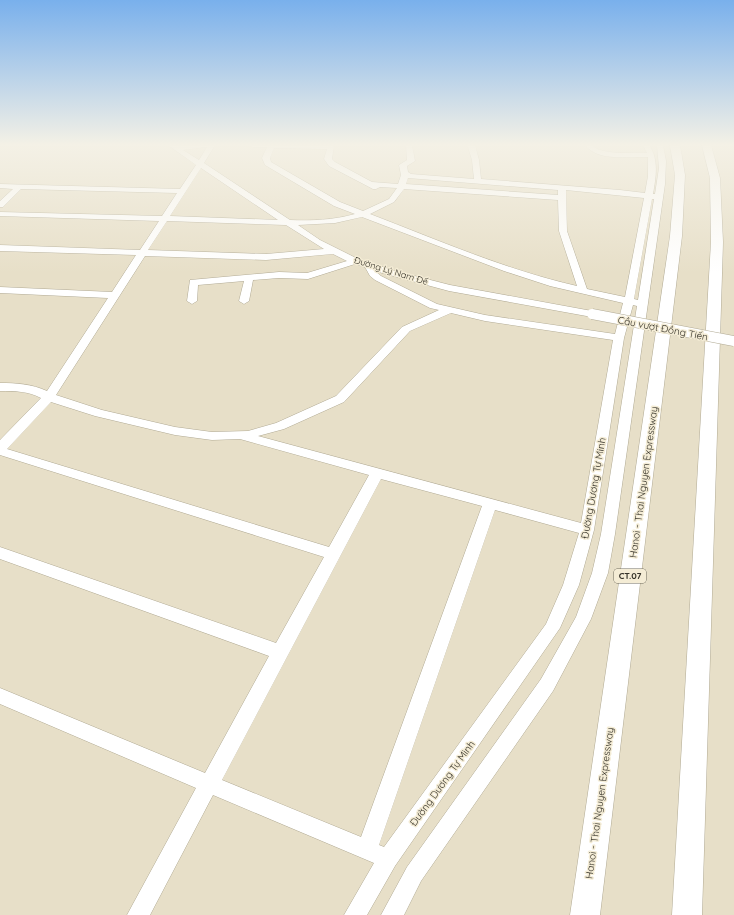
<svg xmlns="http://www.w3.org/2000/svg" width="734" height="915" font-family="Quicksand,sans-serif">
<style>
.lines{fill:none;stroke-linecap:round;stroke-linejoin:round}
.minor-casing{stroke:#b1aa94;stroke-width:1}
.highway-casing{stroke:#b1aa94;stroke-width:1}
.minor{fill:#fff;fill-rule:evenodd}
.highway{fill:#fff;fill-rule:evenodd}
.minor-bridge-casing{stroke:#b1aa94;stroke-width:11;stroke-linecap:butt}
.minor-bridge{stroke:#fff;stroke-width:10}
.labels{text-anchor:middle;stroke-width:3;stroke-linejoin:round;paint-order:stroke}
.far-street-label{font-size:9px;fill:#353229;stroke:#f4ecd5}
.shield{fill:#f4ecd5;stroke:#6e6a5d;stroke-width:1}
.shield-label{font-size:9px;font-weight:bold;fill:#353229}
.street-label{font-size:10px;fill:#353229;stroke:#f4ecd5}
</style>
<rect width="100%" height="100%" fill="#e7dfc8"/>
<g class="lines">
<defs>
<path id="minor" d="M168 145H215L204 163 290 220C311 221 334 220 355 214L334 206 265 165 262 158 267 147H253L250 145H334L332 159 335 162 372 182 398 184 401 175 399 165 407 160 406 145H412L415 161 407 166 408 172 411 174 474 179 472 160 468 147 469 145H475L479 160 481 179 620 190 645 193 648 176V157C627 156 598 162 585 145H591C603 156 631 152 647 153L643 145H649C659 159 656 177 653 194H655L659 168 657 145H663L666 161 665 184 615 534 608 573 591 619 553 691 421 881 404 915H381L407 867 541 679 576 617 592 573 601 534 637 306 633 305 624 338 594 530 579 585 560 628 395 866 367 915H344L374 863 213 795 150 915H127L196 788 0 704V688L205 773 269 656 0 559V547L276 643 324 557 0 455V440L41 398C28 391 15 391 0 391V383C16 383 32 384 47 391L108 298 0 293V287L112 292 136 255 0 251V245L140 250 159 221 0 216V212L162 216 177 193 21 189 3 207H0V201L13 189 0 188V184L180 189 196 165ZM206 147H207L199 160 183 150ZM274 148 327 149 324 159 329 166 373 189H376L380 187 397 188 389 199 363 211 340 202 271 162 270 158ZM201 168 278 220 170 216ZM408 178 558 190V195L406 184ZM404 189 558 200 559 231 577 286C506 270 438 240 370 214L394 202ZM566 190 644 198 625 297 587 289 567 231ZM652 199H654L638 300 634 299ZM362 217 504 271 550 286 623 303 615 334 485 315 437 304 381 276 375 271 449 291 592 317 597 314 592 311 450 285 395 271 358 259 320 240 298 225 335 223ZM167 221 286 225 324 249 266 254 148 250ZM333 254 347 261 307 273 279 272 190 280 187 301 192 304 197 301 198 285 244 281 239 301 244 304 249 301 253 280 279 278 308 279 355 264 365 267 370 276 375 280 430 308 439 310 402 327 336 396 276 423 248 431 212 432 175 427 102 410 56 395 145 256 266 260ZM451 313 485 321 613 340 581 523 258 436 284 429 344 402 410 331ZM51 402 95 416 175 435 212 440 240 439 369 475 329 547 7 449ZM381 479 482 506 361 837 222 780ZM495 510 579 533 563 585 546 624 384 847 379 845Z"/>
<path id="highway" d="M670 145H680L685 175 682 236 600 915H570L670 236 675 175Z
M702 145H711L720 178 723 242 702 915H672L711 242 710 178Z"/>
</defs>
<use href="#minor" class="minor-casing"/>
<use href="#highway" class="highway-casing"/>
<use href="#minor" class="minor"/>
<use href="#highway" class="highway"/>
<defs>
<path id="minor-bridge" d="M592 314 734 341"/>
</defs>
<use href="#minor-bridge" class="minor-bridge-casing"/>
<use href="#minor-bridge" class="minor-bridge"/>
</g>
<linearGradient id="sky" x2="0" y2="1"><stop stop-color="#79b0ec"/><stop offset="0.53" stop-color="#f4f1e6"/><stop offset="1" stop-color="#f4f1e6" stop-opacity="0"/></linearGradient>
<rect width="734" height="273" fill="url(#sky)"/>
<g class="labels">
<g class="far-street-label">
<text transform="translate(391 271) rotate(17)" y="3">Đường Lý Nam Đế</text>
</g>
<rect class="shield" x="614" y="569" width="32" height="14" rx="3"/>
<g class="shield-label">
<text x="630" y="579">CT.07</text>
</g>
<g class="street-label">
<text transform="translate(663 328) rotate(11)" y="4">Cầu vượt Đồng Tiến</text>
<text transform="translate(643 482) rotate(-82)" y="4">Hanoi - Thai Nguyen Expressway</text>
<text transform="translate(593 488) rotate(-80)" y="4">Đường Dương Tự Minh</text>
<text transform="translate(442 783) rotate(-54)" y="4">Đường Dương Tự Minh</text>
<text transform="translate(599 803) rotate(-82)" y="4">Hanoi - Thai Nguyen Expressway</text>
</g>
</g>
</svg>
